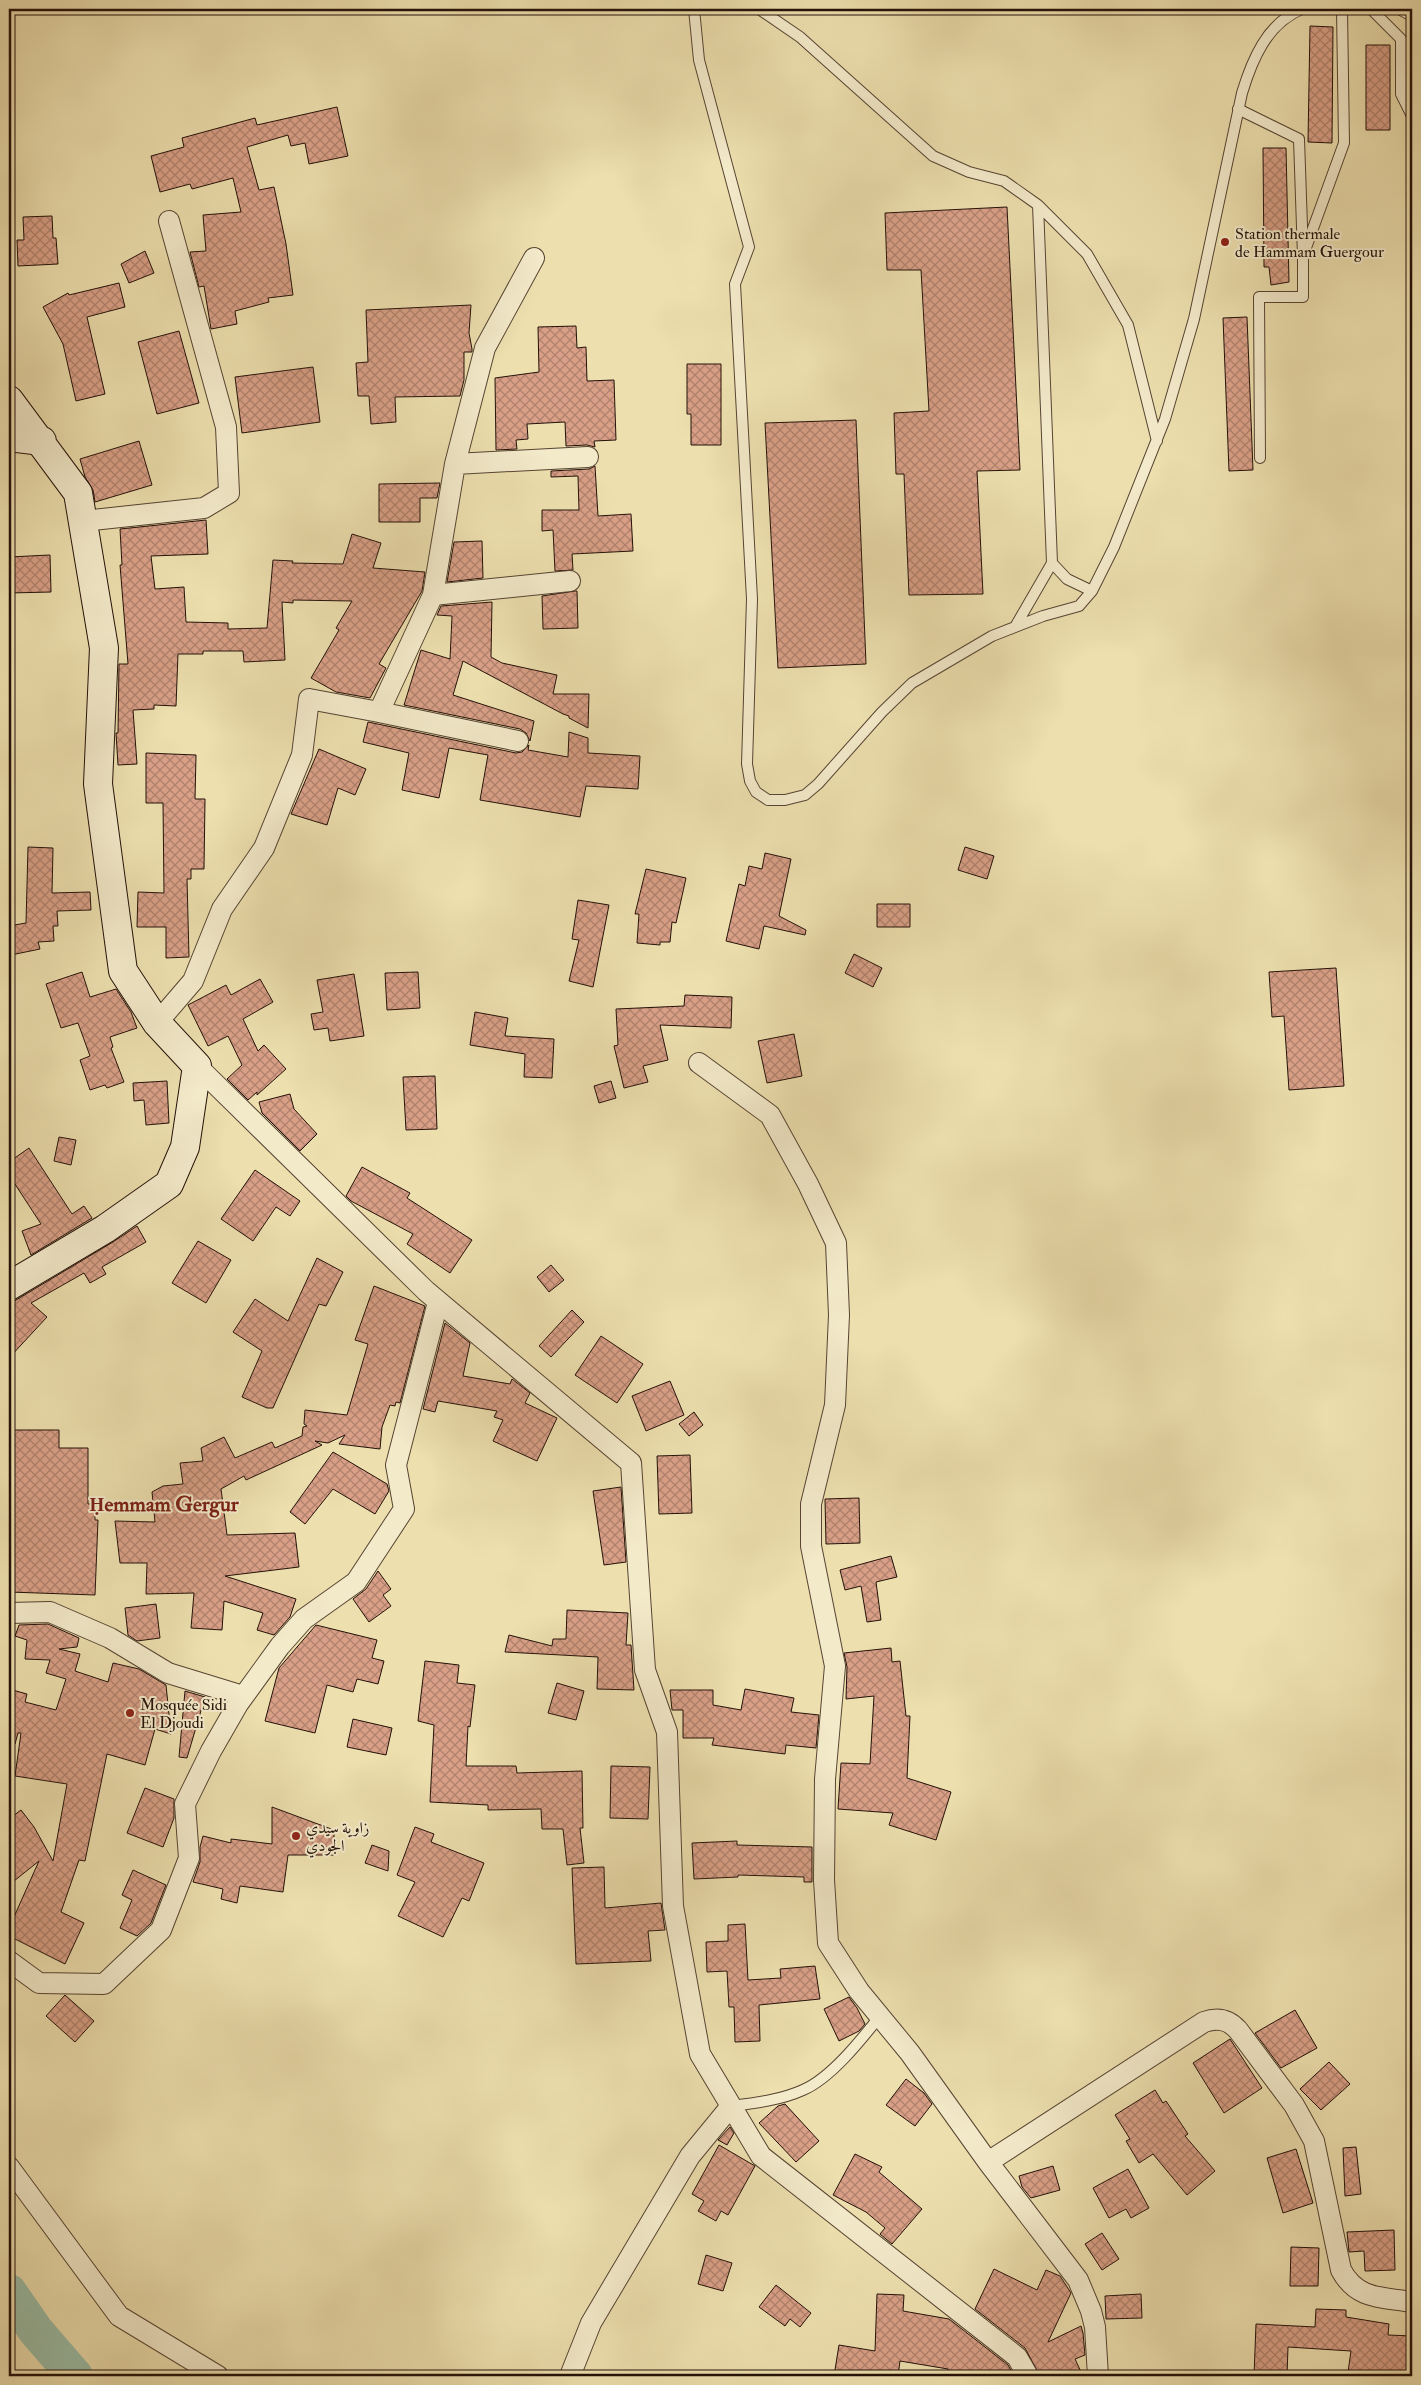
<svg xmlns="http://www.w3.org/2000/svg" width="1421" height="2385" font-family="'IM FELL Double Pica',Amiri,serif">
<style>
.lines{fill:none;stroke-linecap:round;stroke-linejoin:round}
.river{stroke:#9abda6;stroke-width:36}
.building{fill:url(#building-cross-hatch);stroke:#241109}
.lane-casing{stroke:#564432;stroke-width:12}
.street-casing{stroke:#564432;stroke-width:22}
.secondary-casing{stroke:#241109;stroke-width:30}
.lane{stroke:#f3eaca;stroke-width:10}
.street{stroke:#f3eaca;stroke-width:20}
.secondary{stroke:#f3eaca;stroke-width:28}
.poi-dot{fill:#8f2418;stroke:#f3eaca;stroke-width:2}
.labels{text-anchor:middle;stroke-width:4;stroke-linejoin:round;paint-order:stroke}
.poi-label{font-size:16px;fill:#241109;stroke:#f3eaca;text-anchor:start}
.district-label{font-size:21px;font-weight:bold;fill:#7a1f14;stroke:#f3eaca}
</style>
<defs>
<pattern id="building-cross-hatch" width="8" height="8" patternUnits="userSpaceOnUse" patternTransform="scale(1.25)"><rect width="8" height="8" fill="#d9a087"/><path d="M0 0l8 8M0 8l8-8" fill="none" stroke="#b0816d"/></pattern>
</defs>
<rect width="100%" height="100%" fill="#eddfae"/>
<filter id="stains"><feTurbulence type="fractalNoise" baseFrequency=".004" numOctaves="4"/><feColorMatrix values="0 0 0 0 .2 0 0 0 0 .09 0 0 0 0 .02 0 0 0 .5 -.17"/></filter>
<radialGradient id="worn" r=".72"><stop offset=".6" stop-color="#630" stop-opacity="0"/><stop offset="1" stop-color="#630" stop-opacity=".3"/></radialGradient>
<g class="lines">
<path class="river" d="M9 2292 36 2331 75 2376"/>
</g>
<path class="building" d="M1310 26 1333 27 1332 143 1308 142Z
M1366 45H1390V130H1366Z
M337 107 348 156 309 164 305 143 291 146 288 135 247 147 259 190 274 187 286 244 293 295 268 298 269 302 235 311 237 324 211 329 204 286 199 287 190 252 206 251 203 215 241 212 233 178 192 189 190 184 160 192 151 156 184 147 182 138 255 118 257 125Z
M1263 148H1286L1289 282 1271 285 1269 267H1264Z
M1007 207 1020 470 977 471 983 594 909 595 904 474H896L894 413 929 411 921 270H887L885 213Z
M52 216 53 238H56L58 264 18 266 17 240H24L23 217Z
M145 251 154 273 129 283 121 264Z
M119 283 125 307 87 317 105 394 76 401 63 344 43 307 68 293 69 295Z
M471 305 469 333 472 349V352H464V380L460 396 395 397 396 422 371 424 369 396H358L356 363 368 362 366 310Z
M1247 317 1253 470 1229 471 1223 318Z
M576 326 577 348 586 347 587 381 614 380 616 440 594 441 595 447 587 445 566 446 565 422 527 424 528 439 516 440 517 449 496 450 495 378 539 372 538 327Z
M179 331 199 403 157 414 138 342Z
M687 364H721V445H691V414H687Z
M313 367 320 422 242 433 235 377Z
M856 420 866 664 778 668 765 423Z
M139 441 152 485 95 502 93 490 85 477 80 459Z
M595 466 598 516 631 514 633 551 572 554 573 570 555 571 553 530 542 531V510H579L578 476 551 477V471L589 469Z
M440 483 437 498H420V522H379V484Z
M206 520 208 554 151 556 155 589 184 587 186 622 228 623V629L267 628 273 560 293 561 292 563 343 564 352 534 381 543 373 568 425 572 422 591 379 664 386 668 370 698 336 692 311 678 339 630 336 628 352 601 293 600V603L282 602 285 660 244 662 243 651H203V654H178L176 706 154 705V709L133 710 137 764 118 765 116 733H118L119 664H128L120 565H122L120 529Z
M482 541 483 578 447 582 454 542Z
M50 555 51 592 9 593V557Z
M575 591H577L578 628 543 629 542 596Z
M492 602 491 657 502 663 557 675 553 694H589L588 728 569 718V716L563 714 463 661 453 695 534 721 530 741 526 733 520 729 404 705 421 650 450 659 452 616 437 615 441 606Z
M368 722 516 753 522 752 529 745 528 750 568 757 569 732 588 738V753L640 756 638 789 586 786 580 817 480 800 488 755 449 748 439 798 402 790 409 753 363 742Z
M319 749 366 769 355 795 338 788 327 825 291 814Z
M146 753 196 755 195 799H205L204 869H191V879H187L189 957 166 958V927H137L138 892 164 893 163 803H146Z
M28 847 53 848 52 893 90 892 91 910 57 911 58 926H53L54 941 38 942 40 949 11 955 9 926 26 923Z
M965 847 994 856 987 879 958 870Z
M765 853 791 859 779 916 806 930 805 935 764 926 759 949 726 941 739 884 745 886 749 866 762 869Z
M646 869 686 878 676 923 672 922 670 942H660V945L637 943 639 914H635Z
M578 900 609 905 593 987 569 981 579 940 572 939Z
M877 904H910V927H877Z
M854 954 882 968 873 987 845 973Z
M1336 968 1344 1086 1289 1090 1284 1016 1272 1017 1269 972Z
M82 972 90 997 116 989 131 1012 137 1028 110 1037 113 1047 111 1048 124 1082 107 1088 105 1085 90 1090 80 1060 90 1056 78 1023 61 1028 46 984Z
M418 972 420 1008 387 1010 385 973Z
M354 974 364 1036 330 1041 328 1028 314 1030 311 1014 323 1012 317 980Z
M260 979 273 1002 243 1019 258 1051 264 1045 286 1069 257 1095V1092L248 1100 227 1079 242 1065 228 1036 208 1046 188 1005 226 985 231 995Z
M685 995 732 997 731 1028 660 1025 668 1060 643 1066 648 1082 624 1088 614 1046 618 1045 616 1009 684 1006Z
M475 1012 508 1018 505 1036 554 1039 552 1078 524 1077 525 1054 470 1045Z
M794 1034 802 1076 767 1083 758 1041Z
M435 1076 437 1129 406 1130 403 1077Z
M167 1081 169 1123 146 1125 144 1100 134 1101 133 1083Z
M611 1081 616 1098 599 1103 594 1086Z
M290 1094 294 1109 317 1134 300 1151 262 1113 259 1102Z
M59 1137 76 1140 71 1165 54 1161Z
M29 1148 72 1214 84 1206 92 1218 31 1255 22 1231 41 1224 9 1175V1162Z
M362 1167 410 1193 407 1198 472 1240 450 1273 407 1244 413 1234 351 1201 346 1196Z
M255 1170 300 1201 290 1216 276 1207 253 1241 221 1219Z
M137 1226 146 1242 102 1267 106 1274 90 1283 84 1273 31 1303 47 1317 9 1358V1307L16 1300 113 1242Z
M198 1241 231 1260 206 1303 172 1283Z
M317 1258 343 1272 326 1306 319 1304 273 1408H267L242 1397 262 1351 233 1332 255 1299 288 1321Z
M551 1265 564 1280 549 1292 537 1277Z
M374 1286 425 1306 400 1403 396 1402 395 1406 390 1405 382 1427 380 1449 339 1444 345 1435 328 1443 315 1441 322 1445 246 1480 244 1476 221 1489 227 1535 295 1533 299 1567 225 1576 296 1599 290 1617 274 1635 257 1630 263 1613 224 1601 222 1630 191 1628 194 1593 146 1594 147 1563H120L115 1521 155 1522 152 1492 163 1486 183 1484 180 1463 203 1461 201 1448 224 1437 235 1458 272 1442 275 1448 302 1436 303 1427 307 1426 304 1424 305 1410 347 1415 368 1344 355 1340Z
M572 1310 584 1322 551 1357 539 1346Z
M445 1323 470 1343 463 1376 510 1384 512 1379 530 1393 525 1403 557 1418 537 1461 493 1441 503 1420 494 1417 497 1411 438 1401 435 1412 423 1409Z
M601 1336 643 1364 617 1403 575 1375Z
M670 1381 684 1415 646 1431 632 1396Z
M694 1412 703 1425 689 1436 679 1424Z
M9 1430H59V1448H88V1504H95V1520H98L95 1595 9 1592Z
M333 1452 387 1484 389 1491 375 1514 333 1489 305 1524 290 1512Z
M690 1455 692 1513 659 1514 657 1456Z
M621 1487 626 1562 604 1565 593 1491Z
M859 1498 860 1543 826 1544 825 1499Z
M891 1556 897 1577 876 1582 881 1620 867 1622 861 1586 845 1590 840 1570Z
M378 1571 391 1589 383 1595 391 1606 369 1622 353 1599 366 1589Z
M156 1604 160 1638 137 1641 128 1635 125 1608Z
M567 1610 628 1613 626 1645H631L634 1690 597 1689 598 1657 505 1652 509 1635 552 1646 553 1639H566Z
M48 1624 79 1638 77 1647 59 1649 80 1654 75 1671 108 1682 113 1663 139 1669 166 1685 171 1734 155 1729 145 1765 107 1754 85 1861 79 1860 61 1912 84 1923 65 1964 9 1936V1928L39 1861 9 1885V1819L21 1810 34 1827 53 1861 67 1784 15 1776 21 1733H18L15 1744 9 1743V1689L27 1694 25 1702 56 1710 66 1679 46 1673 50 1660 25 1659 27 1640 15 1636 19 1625Z
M316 1625 377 1640 372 1658 384 1661 378 1684 357 1679 353 1692 327 1685 315 1733 265 1721 279 1668Z
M891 1648 892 1662 900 1661 906 1716H910L907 1778 951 1792 936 1840 889 1825 893 1813 838 1809 841 1763 870 1764 874 1696 846 1699 847 1667 844 1653Z
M425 1661 459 1665 457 1683 475 1685 470 1727 468 1726 466 1766H516L517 1773 582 1771 583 1828H580L584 1863 567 1865 563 1829H542L541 1809 488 1810V1805L430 1802 434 1725 418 1721Z
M557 1683 584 1691 576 1720 548 1713Z
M745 1689 794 1698 791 1712 819 1715 816 1748 786 1745 785 1754 712 1745 714 1738H683V1710H672L670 1690H713V1705L741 1710Z
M185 1691 205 1697 187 1758 179 1757Z
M353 1719 392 1728 386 1755 347 1747Z
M611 1766 650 1767 648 1819 610 1818Z
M145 1788 174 1799V1818L163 1847 127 1833Z
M272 1807 334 1830V1855H288L283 1892 240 1886 237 1903 221 1899 223 1889 193 1882 200 1862V1847L203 1836 231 1843V1839L272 1844Z
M415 1827 434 1834 431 1842 484 1863 469 1901 462 1898 443 1937 398 1916 415 1882 397 1875Z
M737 1841V1845L812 1847V1882H804V1877L738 1875V1877L694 1879 692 1843Z
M372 1845 389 1851 388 1871 365 1863Z
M604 1867 605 1908 661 1903 665 1930 648 1931 651 1961 576 1964 572 1868Z
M133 1870 166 1885 151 1923 137 1936 120 1928 132 1900 122 1895Z
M745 1924 748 1980 781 1978 780 1969 815 1966 820 1999 759 2005 760 2041 735 2042 734 2007H729L727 1971 707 1972 706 1942 728 1941V1925Z
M65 1995 94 2021 75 2042 46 2016Z
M849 1997 857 2008 865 2024 859 2031 839 2041 824 2009Z
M1295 2010 1317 2048 1281 2068 1255 2033Z
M1230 2039 1262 2088 1224 2113 1193 2063Z
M1329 2062 1350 2084 1321 2110 1300 2089Z
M906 2079 924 2093 932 2104 915 2126 886 2105Z
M1155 2090 1163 2103 1166 2101 1188 2134 1185 2136 1215 2171 1187 2195 1153 2154 1139 2163 1126 2141 1130 2139 1115 2115Z
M785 2104 819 2141 796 2162 759 2123 778 2106Z
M730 2127 734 2133 727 2145 718 2140Z
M719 2145 755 2166 728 2215 721 2211 716 2221 698 2211 704 2201 692 2194Z
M1356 2147 1361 2194 1345 2196 1343 2148Z
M1296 2149 1313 2203 1283 2213 1267 2158Z
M855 2154 882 2167 879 2172 922 2209 892 2244 880 2234 885 2228 866 2212 833 2195Z
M1053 2166 1060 2190 1031 2198 1022 2187 1019 2176Z
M1128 2169 1149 2208 1131 2218 1126 2209 1109 2218 1093 2188Z
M1394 2230 1395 2270 1365 2271 1364 2251 1349 2252 1347 2232Z
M1102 2233 1119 2259 1102 2270 1085 2244Z
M1291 2247 1319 2248 1318 2286H1290Z
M706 2255 732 2263 723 2291 698 2284Z
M994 2269 1037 2290 1046 2270 1060 2276 1071 2293 1048 2342 1081 2326 1083 2333 1085 2355 1075 2359 1083 2376H1040L1025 2348 975 2309Z
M776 2285 811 2313 800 2327 790 2319 785 2326 759 2307Z
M877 2294 904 2295 903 2311 949 2319 1008 2365 1014 2376H945L948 2369 900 2361 898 2376H834L839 2345 875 2351Z
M1141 2294 1142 2318 1106 2319 1105 2296Z
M1316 2309 1346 2310V2317L1389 2324 1388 2335 1412 2336V2376H1364L1348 2372 1351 2351 1288 2347 1287 2376H1254L1256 2324 1315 2327Z"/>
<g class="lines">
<defs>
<path id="lane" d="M694 9 699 60 749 247 735 284 752 599 747 764 750 781 756 792 768 800H785L805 795 818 784 882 712 912 683 992 636 1043 616 1079 606 1092 591 1114 547 1165 419 1194 319 1242 93C1252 60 1267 23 1302 9
M759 9 800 37 933 156 969 172 1004 181 1038 205 1052 563
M1371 9 1401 39V94L1412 116
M1399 9 1412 16
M1238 109 1299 139 1303 256 1344 143 1342 9
M1038 205 1087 254 1128 325 1157 441
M1260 458 1259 297H1303V256
M1015 627 1052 563 1067 579 1092 591
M731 2106C755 2103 781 2100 803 2090 831 2078 861 2040 880 2016"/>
<path id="street" d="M455 464 588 457
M83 521 204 508 229 493 226 427 169 221
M433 595 570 581
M379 712 518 741
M157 1023 193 981 222 909 264 848 302 755 309 699 379 712 433 595 455 464 485 348 534 258
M699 1063 770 1115 808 1184 836 1243 839 1315 835 1405 811 1504V1546L835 1666 825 1779 824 1880 828 1943 859 1991 910 2053 988 2162 1078 2280 1091 2311 1095 2327 1098 2376
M197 1066 426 1291 631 1463 645 1670 667 1732 673 1906 700 2054 761 2156 1017 2357 1028 2376
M9 1613 50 1612 110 1638 168 1673 243 1696
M9 1961 39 1983 104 1984 161 1930 189 1858 185 1804 211 1751 238 1704 280 1646 304 1619 356 1582 404 1509 396 1465 438 1302
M988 2162 1204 2022C1218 2017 1229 2020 1238 2030L1294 2105 1314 2141 1341 2270C1357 2300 1382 2297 1412 2302
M9 2167 119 2316 218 2376
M570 2376 591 2323 690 2156 731 2106"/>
<path id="secondary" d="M9 400 78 493 104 648 98 784 123 971 157 1023 197 1066 185 1147 169 1184 105 1229 9 1286
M9 437 42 441"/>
</defs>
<use href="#lane" class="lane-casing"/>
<use href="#street" class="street-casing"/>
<use href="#secondary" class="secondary-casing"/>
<use href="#lane" class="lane"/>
<use href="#street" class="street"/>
<use href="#secondary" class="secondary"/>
</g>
<g class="poi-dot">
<circle cx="1225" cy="242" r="5"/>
<circle cx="130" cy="1713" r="5"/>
<circle cx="296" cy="1836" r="5"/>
</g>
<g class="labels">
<g class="poi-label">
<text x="1235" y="239">Station thermale<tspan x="1235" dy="18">de Hammam Guergour</tspan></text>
<text x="140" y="1710">Mosquée Sidi<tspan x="140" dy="18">El Djoudi</tspan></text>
<text x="306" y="1833">زاوية سيدي<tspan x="306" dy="18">الجودي</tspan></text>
</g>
<g class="district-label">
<text x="164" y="1511">Ḥemmam Gergur</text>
</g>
</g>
<rect width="1421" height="2385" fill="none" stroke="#eddfae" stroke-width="30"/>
<rect x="10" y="10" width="1401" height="2365" fill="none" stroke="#241109" stroke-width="2.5"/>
<rect x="15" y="15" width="1391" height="2355" fill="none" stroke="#241109"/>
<rect width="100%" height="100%" filter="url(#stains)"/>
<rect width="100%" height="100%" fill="url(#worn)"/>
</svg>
